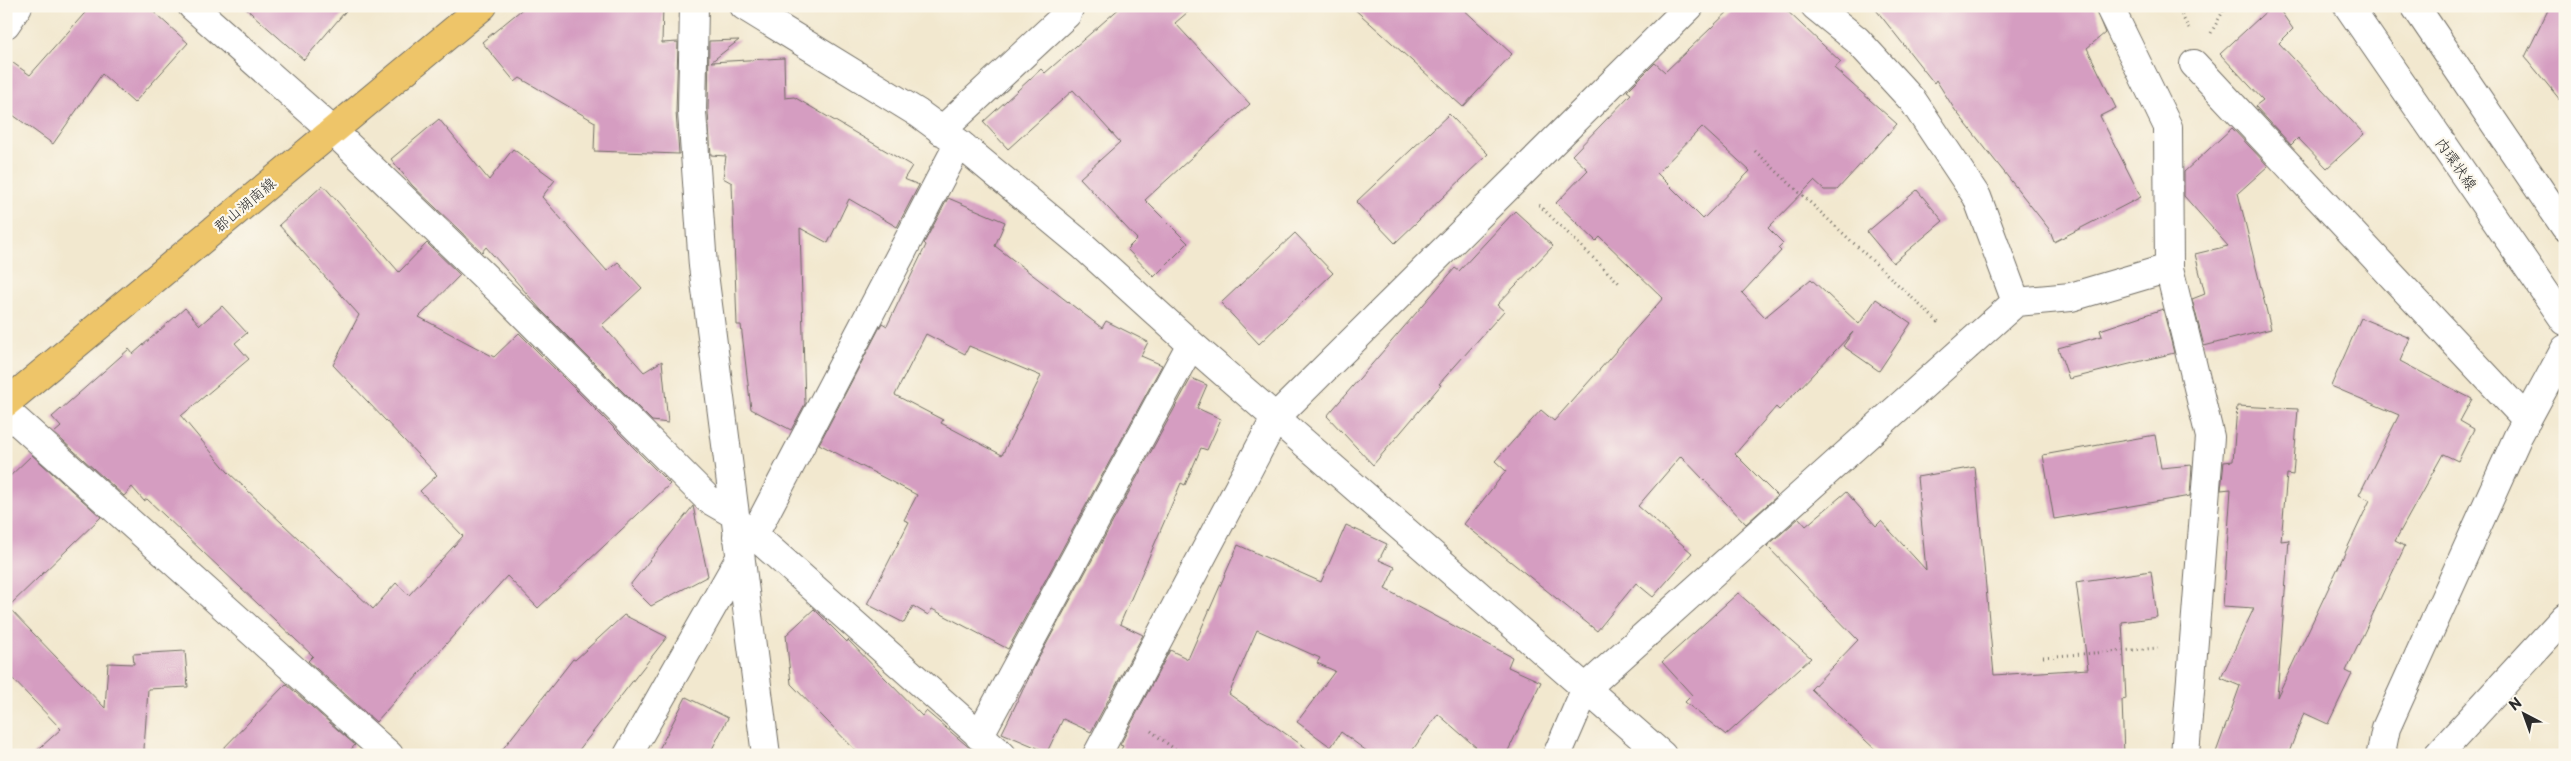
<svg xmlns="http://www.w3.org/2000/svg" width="2571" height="761" font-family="'Playpen Sans','Klee One',sans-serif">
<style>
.building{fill:#d59dc1;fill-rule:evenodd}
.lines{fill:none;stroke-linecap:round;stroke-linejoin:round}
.minor-casing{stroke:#716d64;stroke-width:30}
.major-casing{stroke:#716d64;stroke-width:30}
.path{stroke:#716d64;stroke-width:3;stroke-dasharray:1 4;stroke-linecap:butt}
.minor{stroke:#fff;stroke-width:28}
.major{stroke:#eec569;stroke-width:28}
.labels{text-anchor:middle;stroke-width:4.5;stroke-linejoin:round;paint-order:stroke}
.street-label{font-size:15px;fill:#2b2b2b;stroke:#fbf7ec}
</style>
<rect width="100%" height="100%" fill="#fbf7ec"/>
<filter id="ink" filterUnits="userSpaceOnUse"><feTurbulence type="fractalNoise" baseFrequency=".02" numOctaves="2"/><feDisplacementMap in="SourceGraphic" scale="10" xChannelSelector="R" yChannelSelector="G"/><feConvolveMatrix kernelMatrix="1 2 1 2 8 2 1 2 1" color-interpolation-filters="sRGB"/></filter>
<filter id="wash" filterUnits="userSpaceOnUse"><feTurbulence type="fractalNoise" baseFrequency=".0096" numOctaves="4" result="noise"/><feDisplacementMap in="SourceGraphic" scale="20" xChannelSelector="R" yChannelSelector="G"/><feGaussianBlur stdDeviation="1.12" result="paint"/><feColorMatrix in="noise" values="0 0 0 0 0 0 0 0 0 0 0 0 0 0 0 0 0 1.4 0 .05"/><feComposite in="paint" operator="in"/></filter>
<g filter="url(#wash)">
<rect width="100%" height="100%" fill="#f2e8cf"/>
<g id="blocks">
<path class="building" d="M91 6H147L188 43 134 103 102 74 53 144 6 110V58L30 75Z
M243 6H350L304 60Z
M526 6H663L662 43 678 42 676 112 679 154 594 151 595 122 520 78 515 82 482 42Z
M1122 6H1195L1175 23 1250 104 1145 200 1188 243 1154 277 1127 249 1137 239 1080 178 1120 142 1073 90 1008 149 983 122 1041 69 1045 73Z
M1351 6H1460L1512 54 1463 107Z
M1734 6H1782L1841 62 1834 68 1897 124 1837 190H1824L1814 181 1768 228 1783 243 1778 248 1781 251 1742 293 1765 317 1811 279 1859 324 1876 299 1911 323 1879 371 1843 346 1853 332 1779 410 1776 407 1735 454 1777 496 1746 524 1681 456 1638 506 1692 553 1653 597 1636 583 1597 631 1464 524 1506 471 1495 461 1541 410 1554 421 1663 298 1600 237 1596 241 1556 203 1588 170 1572 155 1631 94 1627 91 1655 63 1665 72ZM1702 127 1750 171 1703 219 1657 173Z
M1873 6H2094L2105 33 2087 48 2116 108 2100 116 2141 197 2054 242 2049 229 1955 110 1936 80 1934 83Z
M2272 6H2277L2293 29 2279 43 2364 134 2327 168 2298 138 2291 145 2255 106 2263 100 2220 54Z
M2550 6H2565V106L2525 57Z
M739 40 711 62 784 58 785 98 794 97 912 166 904 179 919 185 897 227 849 199 828 243 800 228 805 404 791 430 751 409 741 325H737L732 183 723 178 726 156 711 155 708 112 709 41Z
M1449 114 1488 154 1395 243 1356 202Z
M439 119 489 180 513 149 555 180 542 197 607 271 618 262 642 288 602 325 644 372 662 361 668 423 652 421 541 310 486 247 482 252 412 185 391 159Z
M2232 128 2268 166 2238 193 2271 329 2204 346 2192 299 2205 294 2195 254 2228 246 2184 196V172Z
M323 185 399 272 427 243 460 275 419 317 494 357 519 333 670 484 538 608 507 576 376 722 308 661 313 656 147 499 144 501 132 487 124 496 54 433 61 427 52 417 129 349 133 354 185 308 200 325 222 306 247 333 235 343 249 359 181 416 228 472 373 609 396 583 409 595 463 536 420 491 437 475 333 365 359 315 279 225Z
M1917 190 1943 221 1893 263 1867 232Z
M948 198 1005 222 995 246 1102 328 1106 321 1148 342 1141 356 1162 365 1008 649 932 609 928 615 913 606 904 623 867 604 909 522 904 520 917 495 819 444 882 323 887 326 926 245 924 243ZM926 334 965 354 969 346 1041 376 1002 455 941 423 943 420 895 395Z
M1515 211 1553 246 1497 305 1504 311 1439 384 1441 385 1373 465 1327 416 1455 268 1459 271Z
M1295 233 1333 273 1259 344 1221 303Z
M2163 309 2174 353 2069 379 2058 348 2102 336 2100 330Z
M2361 318 2410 338 2400 361 2472 399 2460 421 2474 429 2458 461 2443 454 2395 541 2405 546 2346 671 2352 674 2328 724 2304 713 2288 755H2215L2240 686 2221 678 2254 608 2223 606 2231 489 2221 490 2224 462 2233 461 2237 406 2298 409 2293 475 2287 474 2281 541 2289 540 2277 697 2370 500 2359 495 2399 415 2331 386Z
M1191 378 1207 385 1197 408 1221 419 1207 450 1201 448 1185 485 1181 483 1120 624 1143 635 1091 732 1063 719 1047 752 1002 733 1036 663Z
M2155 435 2161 468 2192 465 2190 496 2054 519 2043 455Z
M32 455 101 517 8 607 105 708 108 663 134 664 133 654 185 651 188 687 148 689 144 749 150 755H32L61 729 6 672V480Z
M1975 467 1994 675 2088 669 2076 582 2151 571 2157 617 2122 622 2126 699 2122 700 2124 755H1881L1811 689 1858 640 1767 546 1799 518 1806 526 1846 492 1876 526 1881 521 1926 570 1917 477Z
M693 506 708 576 651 606 630 585Z
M1346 525 1387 544 1379 560 1395 567 1385 589 1512 657 1508 667 1541 682 1506 755H1485L1438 714 1409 755H1372L1341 732 1331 747 1297 722 1335 671 1317 663 1320 658 1257 630 1229 694 1316 755H1118L1123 746 1120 745 1170 650 1188 659 1238 545 1321 582Z
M1738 593 1811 658 1726 735 1685 702 1692 695 1662 662Z
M814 609 847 642 848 640 922 716 926 711 978 755H860L791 684 786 635Z
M624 615 667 637 575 755H498L573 659 575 660Z
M286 684 355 745 346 755H217Z
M686 697 728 718 709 755H656Z"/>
</g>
</g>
<g filter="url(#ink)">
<use href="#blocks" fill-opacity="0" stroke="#716d64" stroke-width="1"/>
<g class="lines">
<defs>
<path id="minor" d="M192 6 334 132 507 298 708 499 734 514
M694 6 692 112 703 266 766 755
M744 6 918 113 959 143 1082 245 1191 344 1662 755
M1815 6 1857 40 1913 101 1977 197 2016 302
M2348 6 2565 321
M2415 6 2565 227
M6 24 18 6
M2194 64 2527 420
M941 131 1067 14 1070 6
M2169 268 2210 437 2185 755
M6 411 389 755
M754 535 959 143
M737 536 754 535 1002 755
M979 736 1191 344
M628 755 740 558
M1097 755 1276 417 1690 6
M1557 755 1586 688 2016 302 2071 297 2169 268 2168 127 2109 6
M2384 755 2381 753 2386 728 2518 436 2565 349
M2438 755 2565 617"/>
<path id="major" d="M6 403 483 6"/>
</defs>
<use href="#minor" class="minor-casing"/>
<use href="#major" class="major-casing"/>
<path class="path" d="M2177 6 2189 29
M2211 33 2226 6
M1755 151 1939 323
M1539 205 1619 283
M2043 657 2158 648
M1151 731 1182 755"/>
<use href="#minor" class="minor"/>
<use href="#major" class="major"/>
</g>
</g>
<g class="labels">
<g class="street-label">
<text transform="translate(2456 164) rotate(55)" y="5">内環状線</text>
<text transform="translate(245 205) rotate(-40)" y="5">郡山湖南線</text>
</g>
</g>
<rect width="2571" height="761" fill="none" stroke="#fbf7ec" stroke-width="25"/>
<g transform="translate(2524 714) rotate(319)" stroke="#fbf7ec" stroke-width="4" paint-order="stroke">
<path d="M0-4L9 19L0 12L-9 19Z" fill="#2b2b2b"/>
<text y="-8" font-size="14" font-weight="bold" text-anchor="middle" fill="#2b2b2b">N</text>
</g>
</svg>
